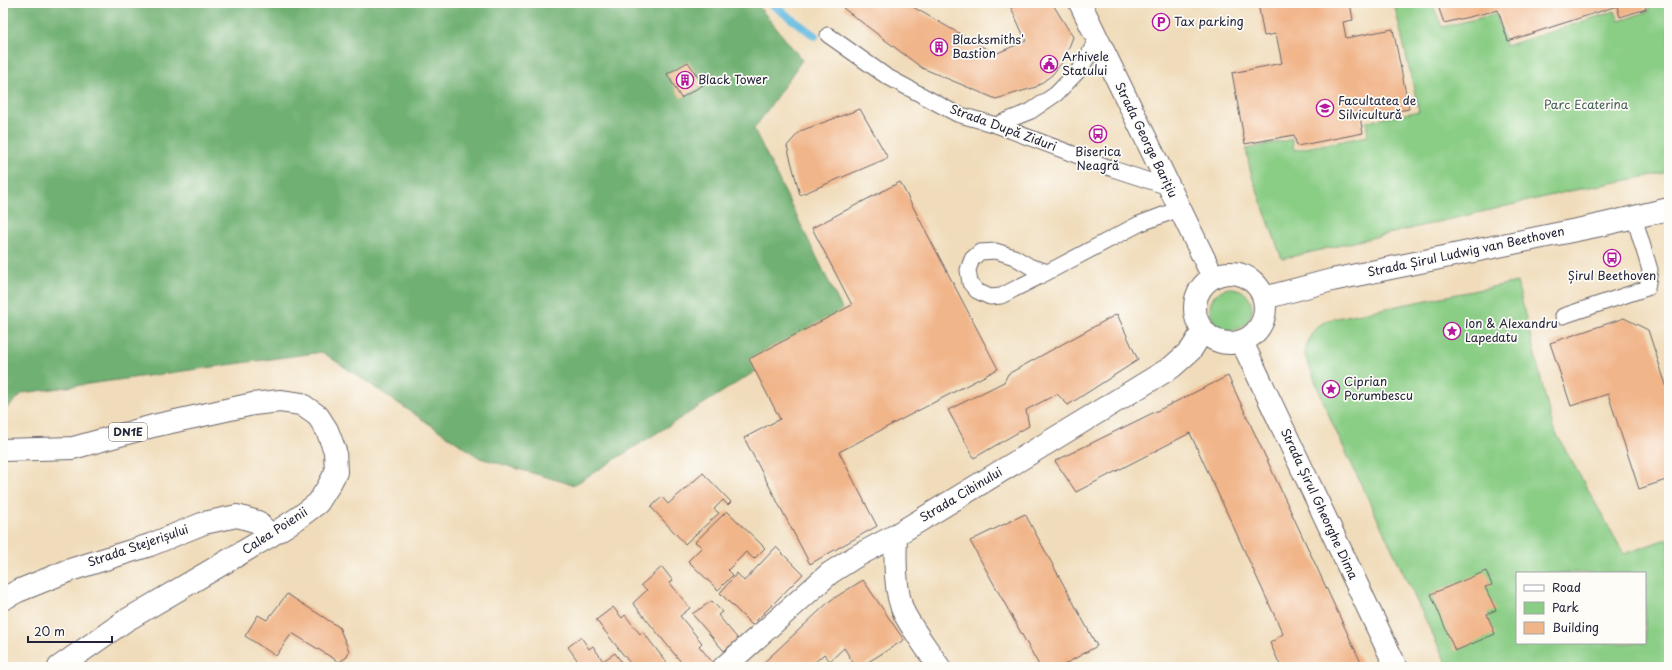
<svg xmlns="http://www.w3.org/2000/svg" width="1672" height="670" font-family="'Playpen Sans',sans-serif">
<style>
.green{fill:#8acd85;stroke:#567860;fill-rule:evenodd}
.forest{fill:#6fb072;stroke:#486956}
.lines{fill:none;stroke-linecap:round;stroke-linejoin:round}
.stream{stroke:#63bbe0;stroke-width:8}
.building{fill:#f1b58a}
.lane-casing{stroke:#6a6367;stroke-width:17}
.street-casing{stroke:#6a6367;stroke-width:24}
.secondary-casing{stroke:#6a6367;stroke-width:24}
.primary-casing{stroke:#6a6367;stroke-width:24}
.lane{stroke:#fff;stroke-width:15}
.street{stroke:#fff;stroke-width:22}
.secondary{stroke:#fff;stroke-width:22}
.primary{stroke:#fff;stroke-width:22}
.labels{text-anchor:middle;stroke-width:3.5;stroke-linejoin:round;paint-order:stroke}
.shield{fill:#fdfcf7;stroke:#646373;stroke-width:1}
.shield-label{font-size:11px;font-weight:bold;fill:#22223b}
.poi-label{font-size:12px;fill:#22223b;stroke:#fdfcf7;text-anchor:start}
.park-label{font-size:12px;fill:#465e55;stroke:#fdfcf7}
.street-label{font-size:12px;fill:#22223b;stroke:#fdfcf7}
</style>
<rect width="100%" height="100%" fill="#fdfcf7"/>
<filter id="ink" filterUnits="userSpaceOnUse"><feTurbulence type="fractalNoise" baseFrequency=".025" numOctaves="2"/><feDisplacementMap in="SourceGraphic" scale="8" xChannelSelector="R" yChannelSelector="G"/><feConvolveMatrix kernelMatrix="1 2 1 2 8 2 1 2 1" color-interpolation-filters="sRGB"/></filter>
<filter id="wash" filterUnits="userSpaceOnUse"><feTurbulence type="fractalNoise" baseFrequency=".012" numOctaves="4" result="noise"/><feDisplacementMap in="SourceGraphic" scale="16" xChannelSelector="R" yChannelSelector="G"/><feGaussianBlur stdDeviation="0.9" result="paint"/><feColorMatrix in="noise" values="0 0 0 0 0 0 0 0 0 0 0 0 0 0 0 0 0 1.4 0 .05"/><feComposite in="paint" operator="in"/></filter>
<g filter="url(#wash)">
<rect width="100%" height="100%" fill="#f0dcba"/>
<path class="green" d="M1394 3H1432L1442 27 1496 14 1506 46 1615 11 1619 21 1649 11 1647 3H1669V172L1570 191 1282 259 1251 174 1246 149 1292 139 1294 150 1368 136 1366 122 1419 111Z
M1517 282 1553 428 1624 554 1669 538V667H1448L1332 423 1304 353C1311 334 1312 326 1332 319ZM1517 573H1645V643H1517Z
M1210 309a21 21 0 1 1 42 0a21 21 0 1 1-42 0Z"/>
<path class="forest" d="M3 3H756L802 60 754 129 845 315 574 485 480 458 322 352 23 393 3 412Z"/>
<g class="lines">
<path class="stream" d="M770 3 815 36"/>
</g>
<g id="blocks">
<path class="building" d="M848 3H906L995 54 1026 41 1009 3H1052L1073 37 1064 60 1052 75 1036 87 996 99 922 68 843 8Z
M1258 3H1350L1353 20 1343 22 1346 38 1393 29 1409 109 1360 118 1363 133 1297 146 1294 135 1245 144 1232 73 1282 63 1276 34 1264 36Z
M1437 3H1644L1646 9 1620 17 1617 6 1508 41 1498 10 1444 23Z
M688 62 703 85 681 98 667 74Z
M860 109 888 158 800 195 787 146 800 131Z
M900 182 998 369 839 452 877 526 810 564 744 438 780 419 749 359 852 305 812 228Z
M1117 314 1138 360 1068 405 1057 394 1026 410 1029 426 974 458 948 410 1004 382 1008 374Z
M1624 318 1648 330 1669 394V479L1639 489 1608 394 1571 406 1550 343Z
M1228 376 1363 667H1281L1270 643 1283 634 1190 433 1076 492 1055 461Z
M703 473 731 502 728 505 723 500 714 509 719 513 685 544 651 507 662 497 668 504Z
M727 511 765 548 754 559 746 552 728 570 733 575 718 590 688 561 702 547 695 542Z
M1025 514 1097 646 1060 667H1040L970 541Z
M776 547 803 574 752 625 720 593 737 573 744 581Z
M662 567 673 581 670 583 690 608 680 616 702 643 699 646 714 664 709 667H685L633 603 647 590 641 585Z
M1486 571 1492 585 1485 587 1496 610 1487 614 1495 634 1455 651 1431 594Z
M863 580 904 640 860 667H856L844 648 830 661 824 654 810 667H759L831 600Z
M287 594 339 627 349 651 346 658 339 662 292 633 276 656 245 636 258 615 267 620Z
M712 601 722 612 718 615 738 639 724 651 692 614Z
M613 607 622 618 625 615 640 634 643 632 670 667H633L596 620Z
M581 637 589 649 593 646 603 661 615 653 625 667H582L568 647Z"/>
</g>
</g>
<g filter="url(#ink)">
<use href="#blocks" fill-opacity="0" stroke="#6a6367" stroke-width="1"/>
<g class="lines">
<defs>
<path id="lane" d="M828 35 886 76 957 114 996 125 1113 169 1168 187
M996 125 1031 111 1056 94 1082 67 1097 39
M1048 272 1031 267 1014 257 996 251 980 252 972 259 968 270 970 283 977 291 990 297 1001 296 1048 272 1139 224 1179 209
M1563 316 1647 288 1650 270 1634 217"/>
<path id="street" d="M896 535C895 558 894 594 905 615 915 633 928 650 939 667
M3 599 18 591 70 570 150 545 204 523 237 516 258 522 270 536
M724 667 830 573 855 557 896 535 1172 367 1191 350 1203 331"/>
<path id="secondary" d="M1080 3 1213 277
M1195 308a35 35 0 1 1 70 0a35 35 0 1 1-70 0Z
M1264 298 1332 280 1596 226 1669 209
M1242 342 1396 667"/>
<path id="primary" d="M3 450 73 448 153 426 253 404 280 401 301 404 318 416 327 430 335 451 336 472 328 487 318 503 298 518 270 536 125 621 59 667"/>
</defs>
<use href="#lane" class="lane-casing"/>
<use href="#street" class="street-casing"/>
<use href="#secondary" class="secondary-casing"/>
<use href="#primary" class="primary-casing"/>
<use href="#lane" class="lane"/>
<use href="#street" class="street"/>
<use href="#secondary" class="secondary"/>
<use href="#primary" class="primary"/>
</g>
</g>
<defs>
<symbol id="parking-ring" viewBox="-11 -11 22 22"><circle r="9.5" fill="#fdfcf7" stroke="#b5179e" stroke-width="1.5"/><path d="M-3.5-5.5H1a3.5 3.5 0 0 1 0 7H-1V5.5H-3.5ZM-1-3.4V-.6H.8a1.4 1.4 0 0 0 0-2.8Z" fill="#b5179e"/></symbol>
<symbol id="building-ring" viewBox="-11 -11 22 22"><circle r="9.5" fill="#fdfcf7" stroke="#b5179e" stroke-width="1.5"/><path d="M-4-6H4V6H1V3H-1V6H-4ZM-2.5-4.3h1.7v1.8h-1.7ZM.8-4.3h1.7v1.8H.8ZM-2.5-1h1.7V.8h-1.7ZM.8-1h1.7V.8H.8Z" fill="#b5179e"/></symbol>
<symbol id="civic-ring" viewBox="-11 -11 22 22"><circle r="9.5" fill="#fdfcf7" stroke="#b5179e" stroke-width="1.5"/><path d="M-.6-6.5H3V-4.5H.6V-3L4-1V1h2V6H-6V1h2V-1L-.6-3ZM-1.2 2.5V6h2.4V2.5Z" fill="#b5179e"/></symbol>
<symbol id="university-ring" viewBox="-11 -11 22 22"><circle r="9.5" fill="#fdfcf7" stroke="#b5179e" stroke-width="1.5"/><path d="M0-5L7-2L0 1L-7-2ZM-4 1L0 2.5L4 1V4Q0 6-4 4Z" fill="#b5179e"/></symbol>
<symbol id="bus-ring" viewBox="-11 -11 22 22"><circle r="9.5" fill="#fdfcf7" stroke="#b5179e" stroke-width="1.5"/><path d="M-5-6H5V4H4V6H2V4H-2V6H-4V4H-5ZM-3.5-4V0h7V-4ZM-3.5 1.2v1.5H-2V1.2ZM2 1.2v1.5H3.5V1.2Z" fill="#b5179e"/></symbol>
<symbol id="sight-ring" viewBox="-11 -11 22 22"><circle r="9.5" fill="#fdfcf7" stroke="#b5179e" stroke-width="1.5"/><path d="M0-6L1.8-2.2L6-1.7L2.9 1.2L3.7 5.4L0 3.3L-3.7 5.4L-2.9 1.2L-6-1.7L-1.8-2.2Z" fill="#b5179e"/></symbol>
</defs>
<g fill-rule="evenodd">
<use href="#parking-ring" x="1151" y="12" width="20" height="20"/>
<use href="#building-ring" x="929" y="37" width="20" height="20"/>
<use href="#civic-ring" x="1039" y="54" width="20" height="20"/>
<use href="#building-ring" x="675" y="70" width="20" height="20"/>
<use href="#university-ring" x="1315" y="98" width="20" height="20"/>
<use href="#bus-ring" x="1088" y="124" width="20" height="20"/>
<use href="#bus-ring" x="1602" y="248" width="20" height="20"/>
<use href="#sight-ring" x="1442" y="321" width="20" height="20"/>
<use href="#sight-ring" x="1321" y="379" width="20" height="20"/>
</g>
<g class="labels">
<rect class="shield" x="109" y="423" width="38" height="18" rx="3"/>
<g class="shield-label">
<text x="128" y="436">DN1E</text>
</g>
<g class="poi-label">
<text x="1174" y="26">Tax parking</text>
<text x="952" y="44">Blacksmiths'<tspan x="952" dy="14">Bastion</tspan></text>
<text x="1062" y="61">Arhivele<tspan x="1062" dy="14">Statului</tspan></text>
<text x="698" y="84">Black Tower</text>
<text x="1338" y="105">Facultatea de<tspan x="1338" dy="14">Silvicultură</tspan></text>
<text x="1098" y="156" text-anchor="middle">Biserica<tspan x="1098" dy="14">Neagră</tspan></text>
<text x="1612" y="280" text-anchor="middle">Șirul Beethoven</text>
<text x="1465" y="328">Ion &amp; Alexandru<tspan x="1465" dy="14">Lapedatu</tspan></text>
<text x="1344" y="386">Ciprian<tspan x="1344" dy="14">Porumbescu</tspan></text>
</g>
<g class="park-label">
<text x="1586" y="109">Parc Ecaterina</text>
</g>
<g class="street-label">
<text transform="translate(1003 128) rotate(20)" y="4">Strada După Ziduri</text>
<text transform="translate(1146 140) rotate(64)" y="4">Strada George Barițiu</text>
<text transform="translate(1466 252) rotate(-12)" y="4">Strada Șirul Ludwig van Beethoven</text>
<text transform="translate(961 495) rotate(-31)" y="4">Strada Cibinului</text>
<text transform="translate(1319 504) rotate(65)" y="4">Strada Șirul Gheorghe Dima</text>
<text transform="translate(275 531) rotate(-33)" y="4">Calea Poienii</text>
<text transform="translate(138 546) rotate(-19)" y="4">Strada Stejerișului</text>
</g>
</g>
<rect width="1672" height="670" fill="none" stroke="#fdfcf7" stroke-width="16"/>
<rect x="1516" y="572" width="130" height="72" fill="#fdfcf7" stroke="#a5a5ac"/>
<rect x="1524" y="585" width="20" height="6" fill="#ffffff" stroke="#a5a5ac"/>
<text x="1552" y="592" font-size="12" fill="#22223b">Road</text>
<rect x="1524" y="602" width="20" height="12" fill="#8acd85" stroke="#a5a5ac"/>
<text x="1552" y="612" font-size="12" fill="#22223b">Park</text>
<rect x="1524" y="622" width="20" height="12" fill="#f1b58a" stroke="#a5a5ac"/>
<text x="1552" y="632" font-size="12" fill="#22223b">Building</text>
<path d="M28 636v6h84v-6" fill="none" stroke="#22223b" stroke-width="2"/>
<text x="34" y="636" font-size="12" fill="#22223b" stroke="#fdfcf7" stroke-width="3" paint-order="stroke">20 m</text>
</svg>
